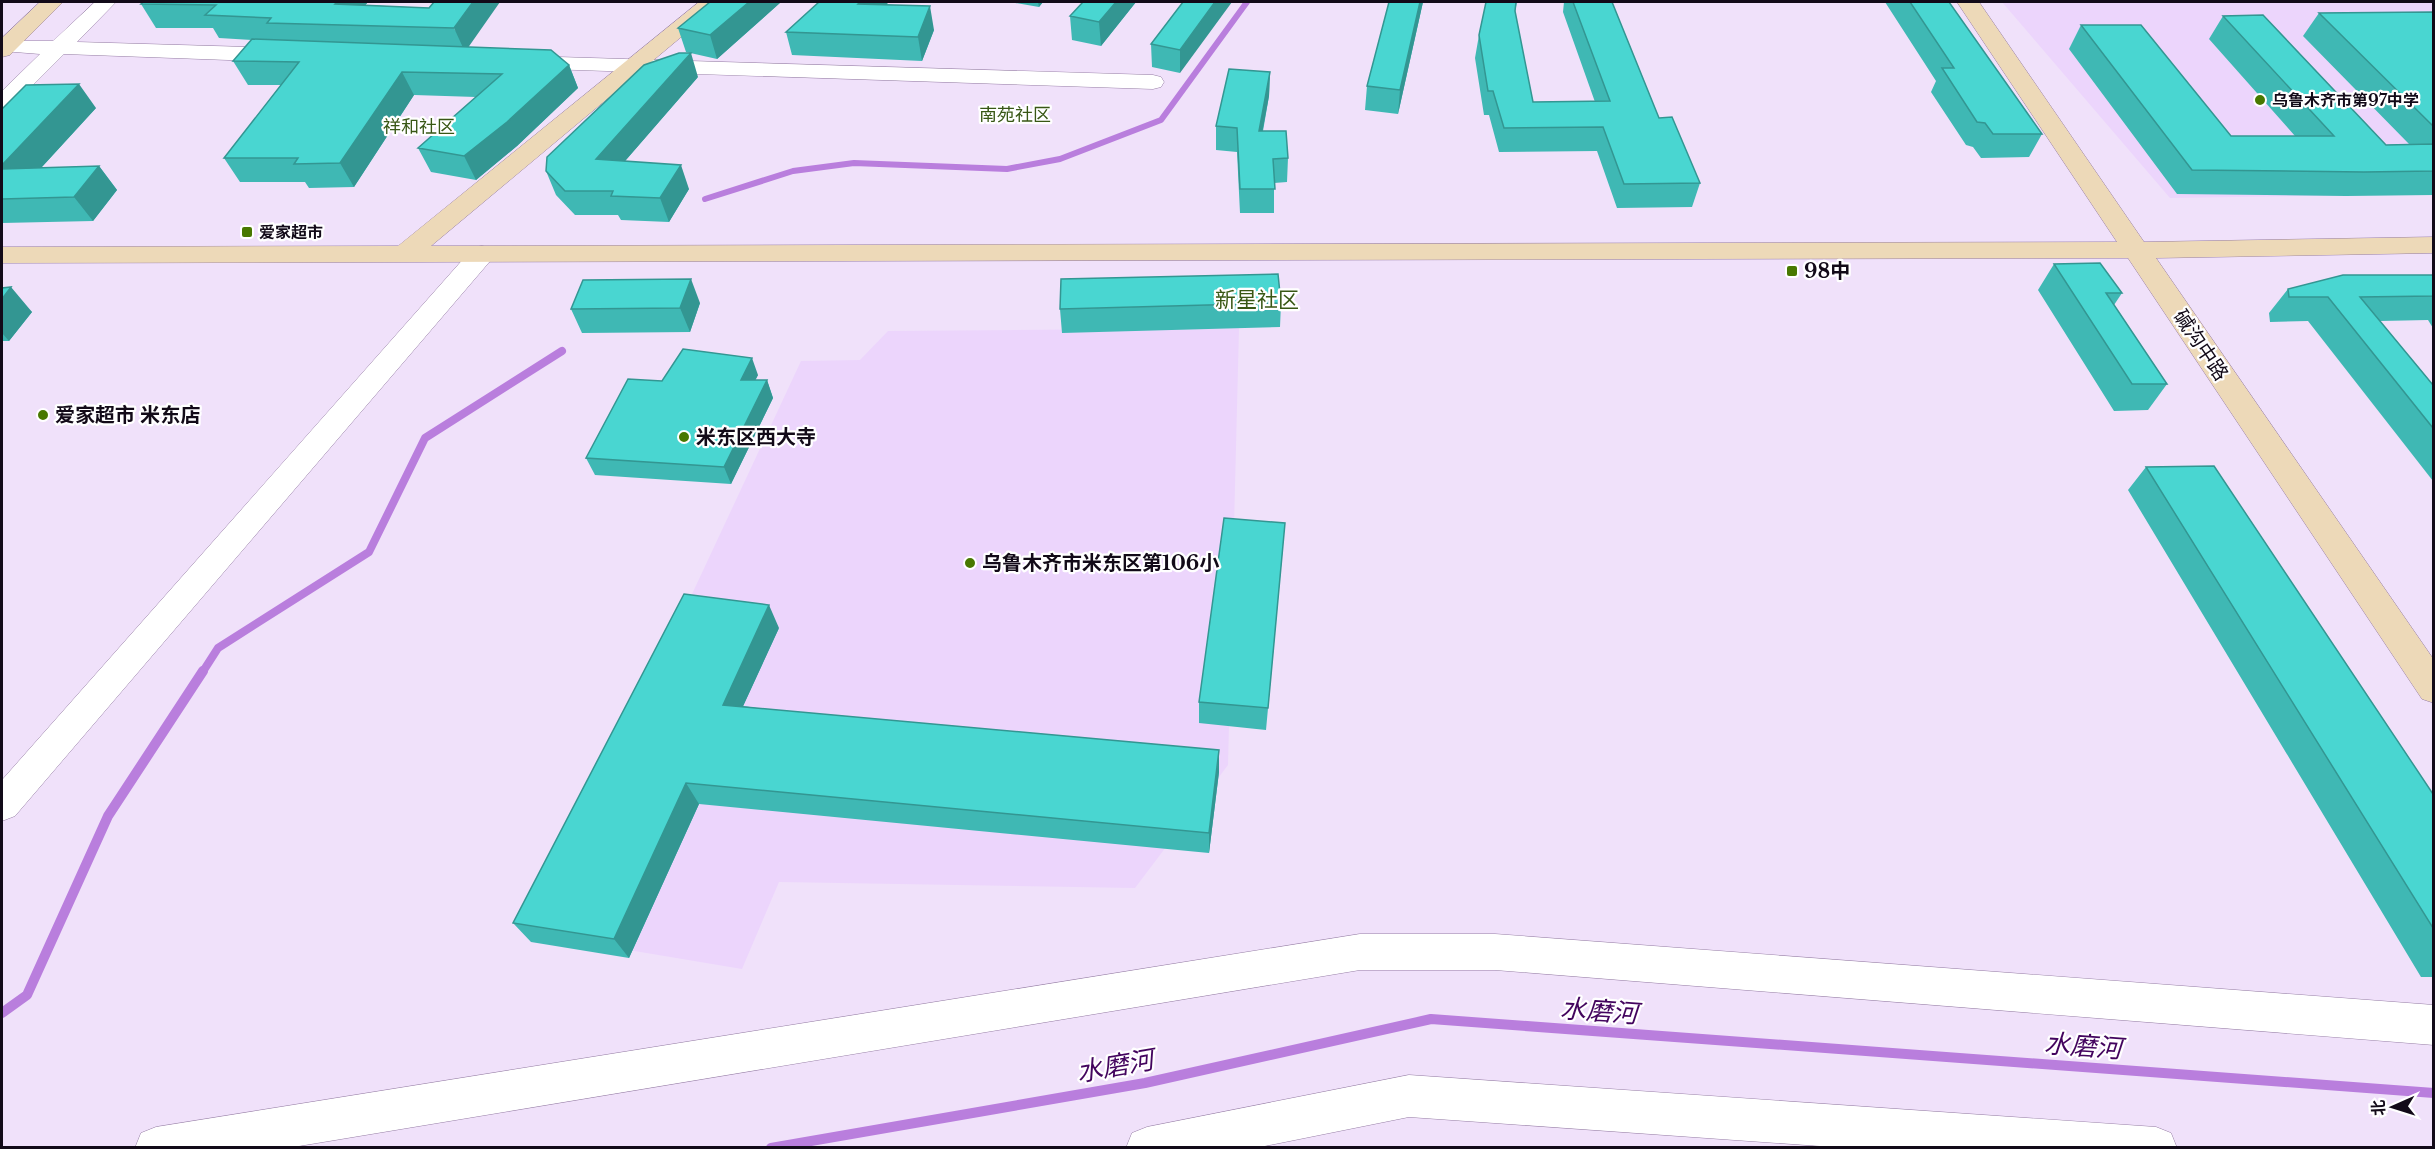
<svg xmlns="http://www.w3.org/2000/svg" width="2435" height="1149" font-family="'Libre Baskerville','Noto Sans SC',serif">
<style>
.built{fill:#ecd5fc}
.lines{fill:none;stroke-linecap:round;stroke-linejoin:round}
.stream-far2{stroke:#b97edd;stroke-width:6}
.stream-far1{stroke:#b97edd;stroke-width:8}
.stream{stroke:#b97edd;stroke-width:10}
.street-casing{stroke:#957da4;stroke-width:1}
.secondary-casing{stroke:#957da4;stroke-width:1}
.street{fill:#fff;fill-rule:evenodd}
.secondary{fill:#edd9b8;fill-rule:evenodd}
.wall{fill:#3fb8b4}
.shaded-wall{fill:#339692}
.building{fill:#49d6d1;stroke:#339692;stroke-width:1.5}
.poi-dot{fill:#487800;stroke:#fff;stroke-width:2}
.labels{text-anchor:middle;stroke-width:4.5;stroke-linejoin:round;paint-order:stroke}
.far-poi-label{font-size:16px;font-weight:bold;fill:#120a18;stroke:#fff;text-anchor:start}
.far-neighbourhood-label{font-size:18px;fill:#385715;stroke:#fff}
.poi-label{font-size:20px;font-weight:bold;fill:#120a18;stroke:#fff;text-anchor:start}
.street-label{font-size:20px;fill:#120a18;stroke:#fff}
.neighbourhood-label{font-size:21px;fill:#385715;stroke:#fff}
.near-water-label{font-size:26px;font-style:italic;fill:#43045e;stroke:#fff}
</style>
<rect width="100%" height="100%" fill="#f0e1fa"/>
<path class="built" d="M2002 2H2429L2434 5 2433 194 2170 198Z
M1239 328 1228 765 1135 888 779 882 742 969 533 934 801 361 860 360 888 331Z"/>
<g class="lines">
<path class="stream-far2" d="M705 199 793 171 854 163 1007 169 1060 159 1161 120 1247 2"/>
<path class="stream-far1" d="M202 673 218 648 369 552 425 438 562 351"/>
<path class="stream" d="M2 1013 27 995 108 816 203 671
M771 1148 1145 1083 1431 1019 2434 1093"/>
<defs>
<path id="street" d="M95 2H116L77 42 283 48 291 50 294 55 291 60 283 62 64 54 10 108 2 110V91L40 54 2 51V41H53Z
M525 56 1153 75 1161 77 1164 82 1161 87 1153 89 517 68 514 63 517 58Z
M482 246 491 248 495 254 491 260 15 816 2 821V780L473 248Z
M1360 934H1495L2434 1005V1045L1495 970H1360L287 1148H135L141 1133 156 1127Z
M1409 1075 2156 1127 2171 1133 2177 1148H1848L1409 1117 1255 1148H1126L1132 1133 1147 1127Z"/>
<path id="secondary" d="M40 2H63L10 55 2 57V38Z
M699 2H723L431 246 2117 242 1957 2H1979L2144 242 2434 237V253L2156 258 2434 660V703L2422 699 2128 258 2 263V247L398 246Z"/>
</defs>
<use href="#street" class="street-casing"/>
<use href="#secondary" class="secondary-casing"/>
<use href="#street" class="street"/>
<use href="#secondary" class="secondary"/>
</g>
<path class="wall" d="M143 2H368L365 5 429 8 434 2 468 47 569 65 578 88 517 146 476 180 431 172 418 148 476 97 414 95 354 187 309 188 305 182H240L224 158 281 85H248L233 61 252 40 219 38 213 28H156L141 4Z
M710 2H781L717 59 686 52 678 28Z
M819 2H889L885 5 934 30 922 61 792 55 786 32Z
M1010 2H1043L1039 7Z
M1083 2H1136L1101 46 1072 40 1070 16Z
M1183 2 1180 73 1152 67 1151 44Z
M1389 2H1423L1398 114 1365 110 1367 86Z
M1486 2H1517L1515 12 1533 102H1595L1563 12 1564 2H1612L1659 118 1700 183 1692 207 1617 208 1597 151 1499 152 1489 115H1484L1475 58 1479 35Z
M1885 2H1949L2042 134 2029 157 1981 158 1973 147 1966 145 1931 92 1936 81Z
M2433 12V195L2346 196 2177 194 2069 49 2081 25 2231 136H2295L2209 39 2223 16 2386 145 2409 144 2303 36 2319 13Z
M1270 72 1269 96 1263 131 1288 158 1287 182 1274 183V213H1240L1237 152 1216 150V126Z
M698 77 625 161 689 189 669 222 621 220 618 215H575L556 195 546 171Z
M96 108 41 168 99 166 117 190 93 221 2 223V109Z
M2054 264 2122 293 2114 305 2167 384 2148 410 2114 411 2038 290Z
M2433 275V328L2428 320 2380 321 2433 385V481L2308 321 2270 322 2269 313 2288 289Z
M2 288 32 312 9 341H2Z
M700 303 690 332 582 333 571 309Z
M1281 303 1280 327 1062 333 1060 309Z
M758 375 755 380H767L773 398 731 484 595 475 586 458 662 381Z
M2146 467 2433 794V977H2421L2128 490Z
M1283 546 1266 730 1199 723V702Z
M779 628 743 706 1219 772 1209 853 699 804 629 958 531 942 513 923Z"/>
<path class="shaded-wall" d="M337 2H368L349 25 335 4Z
M473 2H500L465 52 454 28Z
M749 2H781L717 59 710 35Z
M860 2H889L863 27 858 4Z
M1038 2H1043L1039 7Z
M1116 2H1136L1101 46 1099 22Z
M1215 2H1232L1180 73V50Z
M1420 2H1423L1398 114 1400 90Z
M930 6 934 30 922 61 918 37Z
M691 53 698 77 606 183 596 159Z
M569 65 578 88 517 146 476 180 464 156Z
M402 72 414 95 354 187 340 163Z
M1270 72 1269 96 1258 155 1259 131Z
M79 84 96 108 18 193 2 173V165Z
M681 165 689 189 669 222 660 198Z
M99 166 117 190 93 221 74 197Z
M691 279 700 303 690 332 680 308Z
M11 287 32 312 9 341 2 333V299Z
M752 358 758 375 747 397 741 380Z
M767 380 773 398 731 484 724 467Z
M769 605 779 628 734 726 723 705Z
M1219 750V772L1209 853V833Z
M686 783 699 804 629 958 614 939Z"/>
<path class="building" d="M143 2H337L335 4 429 8 434 2H473L454 28 267 23 271 18 205 15 216 5 141 4Z
M710 2H749L710 35 678 28Z
M819 2H860L858 4 930 6 918 37 786 32Z
M1083 2H1116L1099 22 1070 16Z
M1183 2H1215L1180 50 1151 44Z
M1389 2H1420L1400 90 1367 86Z
M1486 2H1516L1515 11 1533 102 1610 101 1573 2H1612L1659 118 1672 117 1700 183 1624 184 1603 127 1504 128 1493 91H1488L1479 35Z
M1910 2H1949L2042 134H1993L1985 123 1977 122 1942 68H1954Z
M2433 12V126L2319 13Z
M2263 15 2386 145 2433 144V171L2364 172 2192 170 2081 25H2141L2231 136H2334L2223 16Z
M252 39 551 50 569 65 507 122 464 156 418 148 502 74 402 72 340 163 294 164 298 158H224L299 62 233 61Z
M679 53H691L596 159 681 165 660 198 611 196 613 191H565L546 171 547 157 644 65Z
M1229 69 1270 72 1259 131H1286L1288 158 1273 159 1275 189H1240L1237 128 1216 126Z
M79 84 2 165V109L26 85Z
M99 166 74 197 2 199V169Z
M2100 263 2122 293H2106L2167 384H2132L2054 264Z
M1278 274 1281 303 1060 309 1061 279Z
M2343 275H2433V296L2360 297 2433 385V428L2328 297H2289L2288 289Z
M691 279 680 308 571 309 583 280Z
M11 287 2 299V288Z
M683 349 752 358 741 380H767L724 467 586 458 628 379 662 381Z
M2214 466 2433 794V928L2146 467Z
M1224 518 1285 523 1268 708 1199 702Z
M684 594 769 605 723 705 1219 750 1209 833 686 783 614 939 513 923Z"/>
<g class="poi-dot">
<circle cx="2260" cy="100" r="6"/>
<rect x="241" y="226" width="12" height="12" rx="3"/>
<rect x="1786" y="265" width="12" height="12" rx="3"/>
<circle cx="43" cy="415" r="6"/>
<circle cx="684" cy="437" r="6"/>
<circle cx="970" cy="563" r="6"/>
</g>
<g class="labels">
<g class="far-poi-label">
<text x="2272" y="106">乌鲁木齐市第97中学</text>
<text x="259" y="238">爱家超市</text>
</g>
<g class="far-neighbourhood-label">
<text x="1015" y="121">南苑社区</text>
<text x="419" y="133">祥和社区</text>
</g>
<g class="poi-label">
<text x="1804" y="278">98中</text>
<text x="55" y="422">爱家超市 米东店</text>
<text x="696" y="444">米东区西大寺</text>
<text x="982" y="570">乌鲁木齐市米东区第106小</text>
</g>
<g class="street-label">
<text transform="translate(2201 345) rotate(56)" y="7">碱沟中路</text>
</g>
<g class="neighbourhood-label">
<text x="1257" y="307">新星社区</text>
</g>
<g class="near-water-label">
<text transform="translate(1599 1011) rotate(4)" y="9">水磨河</text>
<text transform="translate(2083 1046) rotate(4)" y="9">水磨河</text>
<text transform="translate(1115 1066) rotate(-10)" y="9">水磨河</text>
</g>
</g>
<rect width="2435" height="1149" fill="none" stroke="#120a18" stroke-width="6"/>
<g transform="translate(2393 1107) rotate(267)" stroke="#ffffff" stroke-width="4.5" paint-order="stroke">
<path d="M0-4.5L10 22L0 15L-10 22Z" fill="#120a18"/>
<text y="-9" font-size="16" font-weight="bold" text-anchor="middle" fill="#120a18">北</text>
</g>
</svg>
